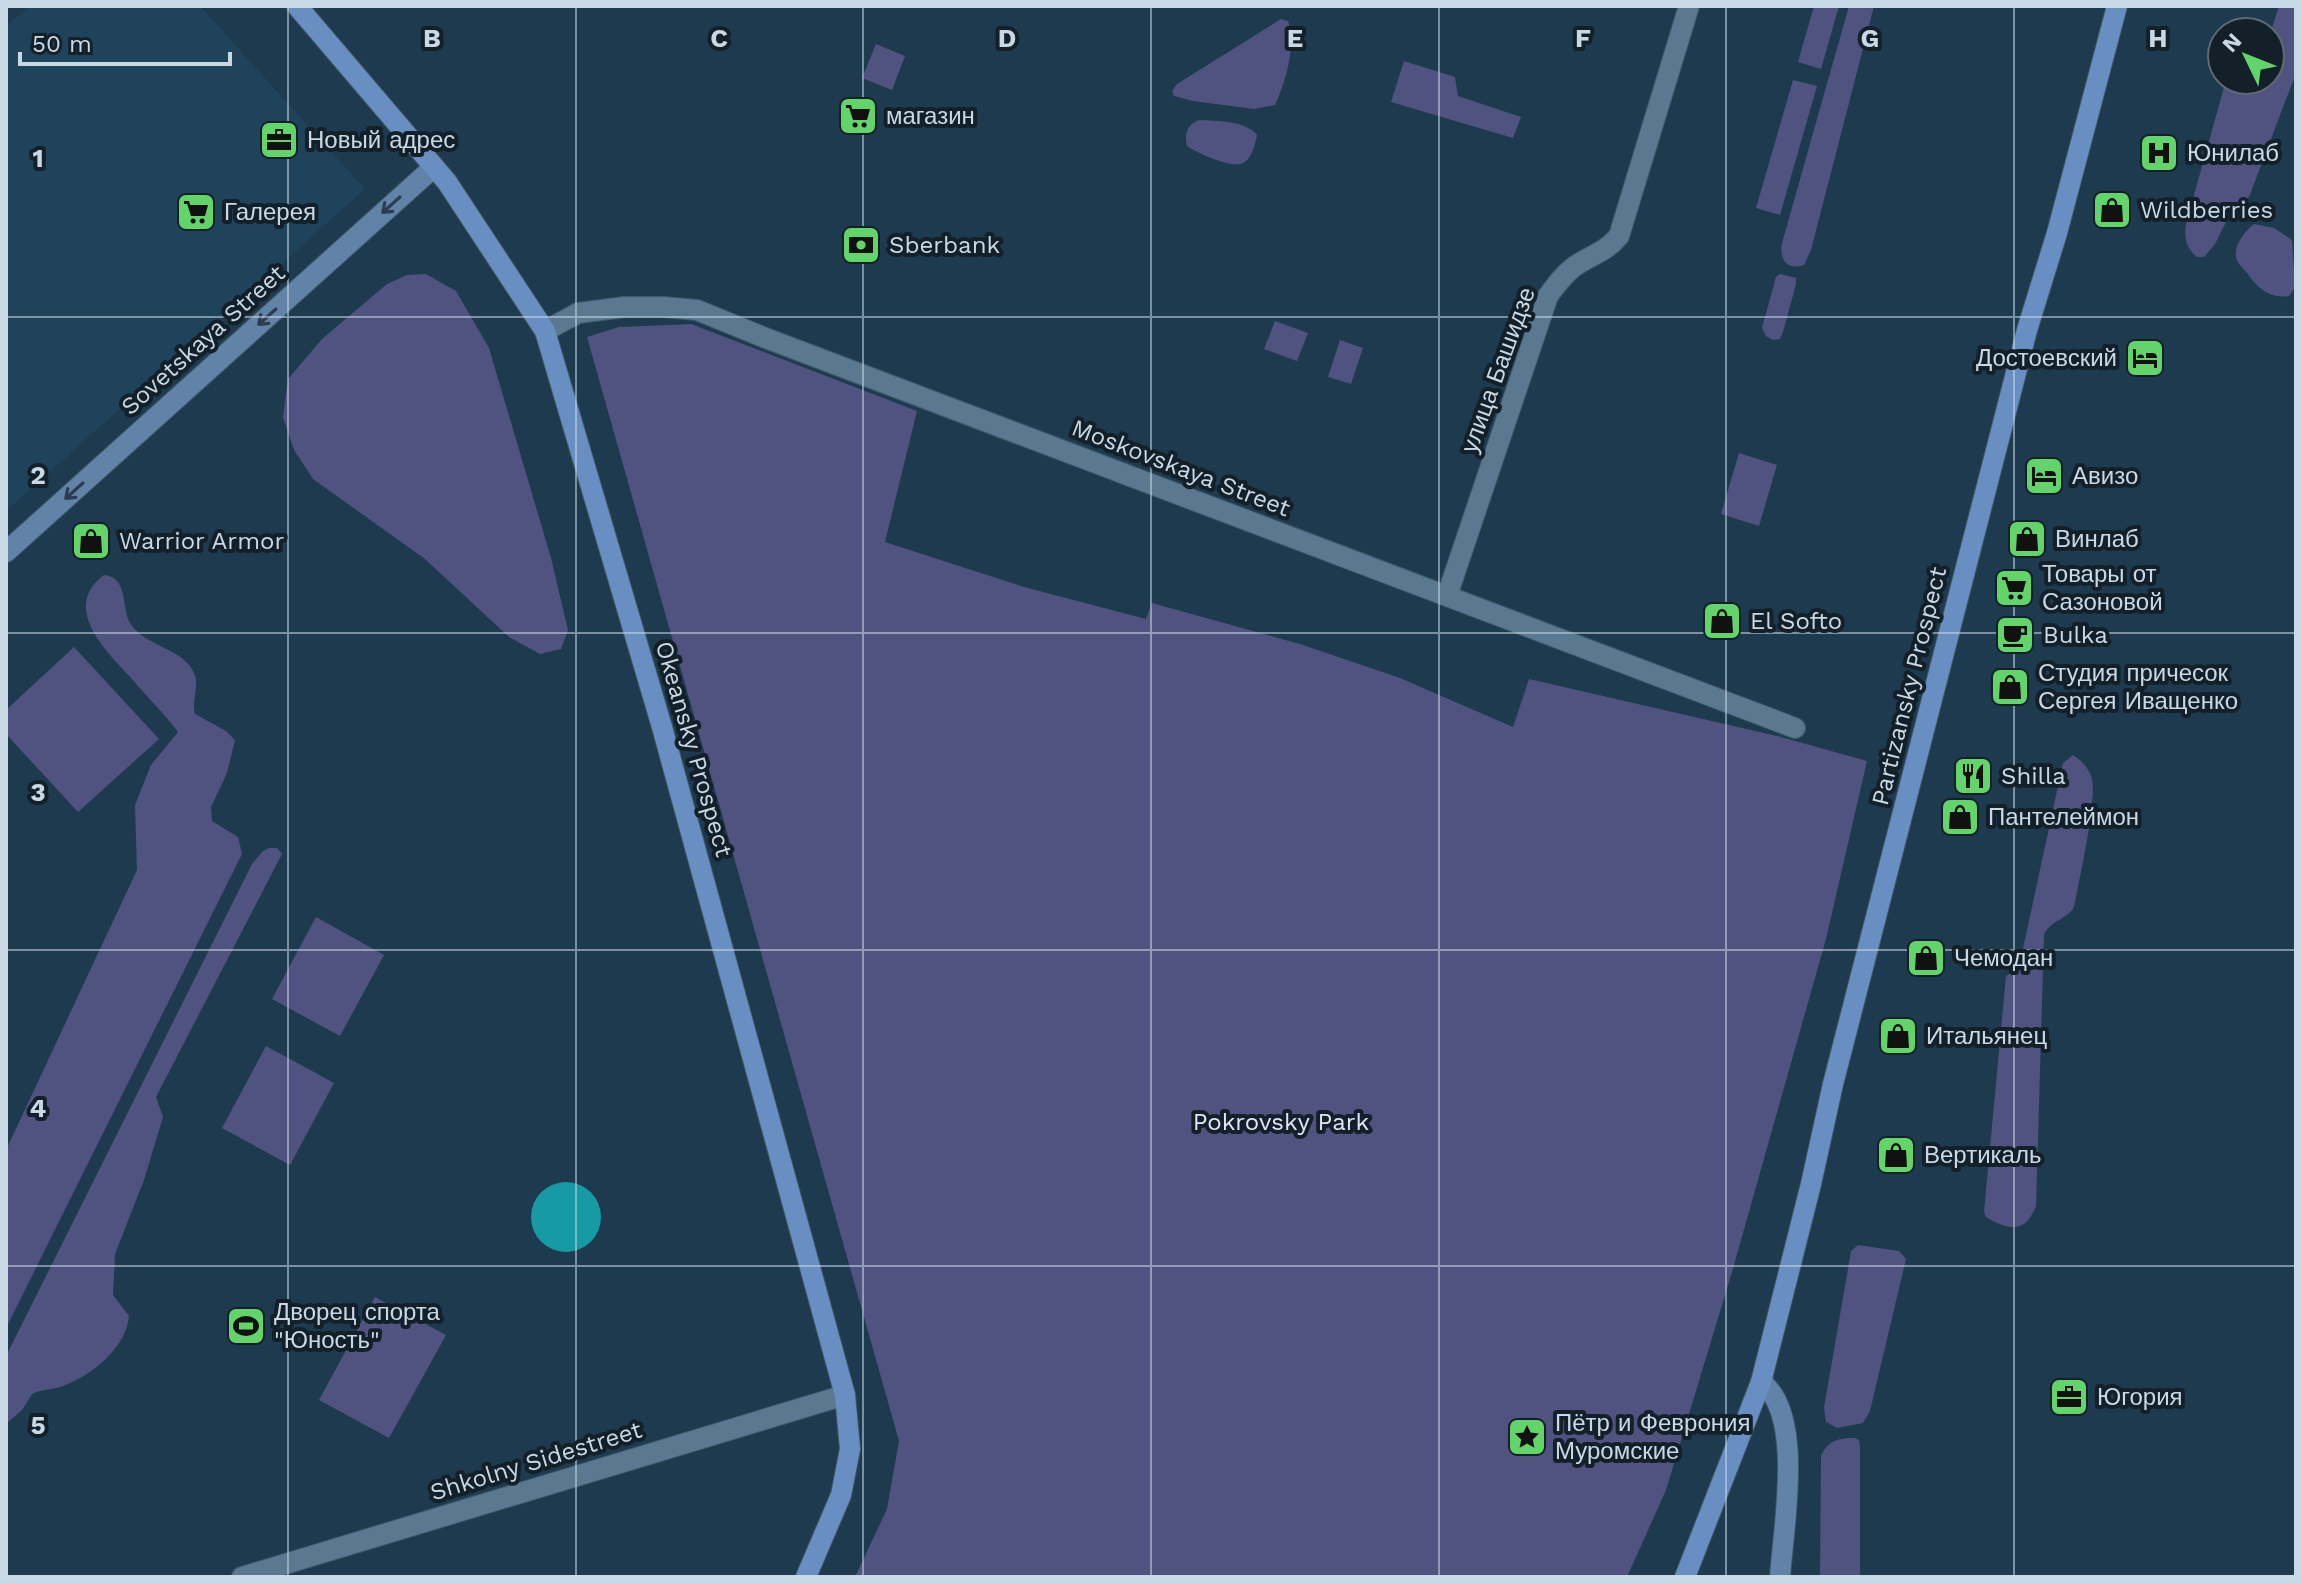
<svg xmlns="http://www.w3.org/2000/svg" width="2302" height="1583" font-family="'Work Sans',sans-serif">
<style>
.built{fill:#20435c}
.green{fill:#505380}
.water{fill:#169aa4}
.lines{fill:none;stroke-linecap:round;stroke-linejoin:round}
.street-casing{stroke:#3f5869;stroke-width:22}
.secondary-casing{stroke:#3f5869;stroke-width:22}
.primary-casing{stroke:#3f5869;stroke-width:22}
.street{stroke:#5a788f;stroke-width:20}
.secondary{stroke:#6283a8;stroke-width:20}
.primary{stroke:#698ec1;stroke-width:20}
.oneway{stroke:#2b3e4f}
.grid{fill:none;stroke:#c8d8e5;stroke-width:2;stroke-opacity:0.55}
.labels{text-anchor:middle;stroke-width:8;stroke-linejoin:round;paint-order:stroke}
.poi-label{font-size:24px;fill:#c8d8e5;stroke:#142029;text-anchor:start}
.street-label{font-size:24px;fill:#c8d8e5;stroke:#142029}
.park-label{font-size:24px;fill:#e1e3f7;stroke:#142029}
.grid-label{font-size:26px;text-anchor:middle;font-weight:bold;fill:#c8d8e5;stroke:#142029;stroke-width:8;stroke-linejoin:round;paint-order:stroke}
</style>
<rect width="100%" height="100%" fill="#1e3a4e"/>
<path class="built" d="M30 6H200L365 189 6 511V26Z"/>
<path class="green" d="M1814 6H1839L1821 69 1798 62Z
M1849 6H1874L1811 250 1804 265C1787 271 1779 259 1782 243Z
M2279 6H2296V73L2249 197 2231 212 2215 244 2204 257H2197C2186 248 2184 238 2186 224L2226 80H2270V34Z
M1281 19 1288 21C1296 47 1286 81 1275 105L1254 109 1193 101 1174 96 1172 91 1177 84Z
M876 44 905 56 892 90 862 78Z
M1404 61 1455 77 1458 96 1521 117 1513 138 1391 102Z
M1793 80 1817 86 1780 215 1756 208Z
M1199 120C1216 121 1245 120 1257 135 1255 144 1252 159 1243 163 1231 169 1198 153 1187 146 1184 135 1187 124 1199 120Z
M2254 224 2274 228 2292 240 2295 287 2289 296C2270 299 2257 288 2247 273 2243 268 2237 263 2236 257 2234 245 2245 231 2254 224Z
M426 274 456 291 489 348 551 558 568 630 561 649 540 654 509 637 425 559 313 479 294 450 283 417 288 379 322 339 387 284 407 275Z
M1780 274 1796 278V284L1783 332 1780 339 1773 340 1766 336 1762 328 1776 277Z
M1275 321 1308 333 1297 361 1264 349Z
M691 324 917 411 885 542 1024 587 1146 619 1152 603 1300 644 1400 678 1513 727 1529 679 1777 736 1867 761 1826 939 1732 1272 1666 1490 1627 1577H855L887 1509 899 1441 587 337 619 327Z
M1340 340 1363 348 1351 384 1328 377Z
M1739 453 1777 465 1759 526 1721 514Z
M104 575C130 577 120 611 132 626 147 646 182 649 193 671 201 685 191 699 195 714L226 731 235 740 227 773 211 807 212 821 238 837 242 854 6 1328V1150L137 870 135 805 151 765 178 732C164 713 147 697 132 679 107 652 60 608 104 575Z
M74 647 159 739 78 812 6 734V710Z
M2073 755C2082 761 2089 768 2092 779 2097 802 2079 880 2074 907 2067 920 2050 920 2044 935L2036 1206C2026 1233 2009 1231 1986 1217L1984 1212 2006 976 2019 967 2063 763Z
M269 848H277L282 854 156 1097 163 1117 144 1180 115 1254 113 1295 129 1316C126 1348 92 1375 63 1386 53 1390 41 1389 32 1394L22 1410 6 1424V1356L252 864 262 852Z
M316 917 384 955 340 1036 272 999Z
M266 1046 334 1083 290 1165 222 1128Z
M1858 1245 1899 1251 1906 1259 1870 1411 1863 1423 1837 1428 1826 1422 1824 1408 1851 1251Z
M375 1297 446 1335 389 1438 319 1400Z
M1855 1438 1859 1440 1860 1447V1577H1820L1821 1456C1828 1440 1839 1438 1855 1438Z"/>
<path class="water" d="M531 1217a35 35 0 1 1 70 0a35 35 0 1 1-70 0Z"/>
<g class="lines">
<defs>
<path id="street" d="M545 331 578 313 625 307H663L697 310 763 337 1795 728
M1447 596 1548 296C1556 285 1564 274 1575 266 1591 255 1606 252 1619 236L1689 6
M242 1577 845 1395"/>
<path id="secondary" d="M6 552 434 167
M1761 1382C1805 1414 1783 1529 1780 1577"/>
<path id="primary" d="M297 6 447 182 545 331 662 727 845 1395 850 1449 841 1495 806 1577
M1685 1577 1761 1382 1811 1184 1833 1084 2027 330 2057 233 2117 6"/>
</defs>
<use href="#street" class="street-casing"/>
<use href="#secondary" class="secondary-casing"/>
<use href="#primary" class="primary-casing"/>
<use href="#street" class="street"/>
<use href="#secondary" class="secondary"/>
<use href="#primary" class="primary"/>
</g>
<defs><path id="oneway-shaft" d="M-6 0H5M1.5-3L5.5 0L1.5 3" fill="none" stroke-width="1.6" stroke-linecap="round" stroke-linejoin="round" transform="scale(2)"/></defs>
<g class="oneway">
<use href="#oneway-shaft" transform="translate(391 205) rotate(138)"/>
<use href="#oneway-shaft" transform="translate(267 317) rotate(138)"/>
<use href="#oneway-shaft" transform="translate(74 491) rotate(138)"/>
</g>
<path class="grid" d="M288 6V1577M576 6V1577M863 6V1577M1151 6V1577M1439 6V1577M1726 6V1577M2014 6V1577M6 317H2296M6 633H2296M6 950H2296M6 1266H2296"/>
<defs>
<symbol id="supermarket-square" viewBox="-11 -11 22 22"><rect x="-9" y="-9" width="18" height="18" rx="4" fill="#62d469" stroke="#142029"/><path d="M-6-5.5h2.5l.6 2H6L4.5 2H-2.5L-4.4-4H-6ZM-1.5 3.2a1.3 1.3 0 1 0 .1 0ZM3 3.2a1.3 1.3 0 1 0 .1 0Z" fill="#111"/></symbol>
<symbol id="office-square" viewBox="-11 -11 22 22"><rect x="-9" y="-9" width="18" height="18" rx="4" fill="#62d469" stroke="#142029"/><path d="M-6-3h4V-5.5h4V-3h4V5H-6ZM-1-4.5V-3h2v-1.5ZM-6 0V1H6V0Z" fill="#111"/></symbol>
<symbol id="hospital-square" viewBox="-11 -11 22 22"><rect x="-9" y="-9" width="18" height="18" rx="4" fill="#62d469" stroke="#142029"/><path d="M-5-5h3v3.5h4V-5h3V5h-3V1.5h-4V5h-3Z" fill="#111"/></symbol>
<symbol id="shop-square" viewBox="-11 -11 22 22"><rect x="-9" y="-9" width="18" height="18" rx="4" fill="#62d469" stroke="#142029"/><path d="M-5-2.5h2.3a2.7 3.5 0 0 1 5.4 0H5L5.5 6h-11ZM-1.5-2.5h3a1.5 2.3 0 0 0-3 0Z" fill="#111"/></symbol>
<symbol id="bank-square" viewBox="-11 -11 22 22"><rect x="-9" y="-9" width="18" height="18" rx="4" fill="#62d469" stroke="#142029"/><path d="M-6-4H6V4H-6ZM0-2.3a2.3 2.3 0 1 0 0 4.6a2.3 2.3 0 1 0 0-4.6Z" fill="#111"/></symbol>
<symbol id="hotel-square" viewBox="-11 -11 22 22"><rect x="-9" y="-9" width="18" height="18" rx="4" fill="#62d469" stroke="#142029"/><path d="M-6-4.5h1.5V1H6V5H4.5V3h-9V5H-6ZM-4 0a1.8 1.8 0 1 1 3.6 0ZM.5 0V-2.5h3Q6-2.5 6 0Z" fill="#111"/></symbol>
<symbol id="cafe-square" viewBox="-11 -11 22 22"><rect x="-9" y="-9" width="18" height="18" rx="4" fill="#62d469" stroke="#142029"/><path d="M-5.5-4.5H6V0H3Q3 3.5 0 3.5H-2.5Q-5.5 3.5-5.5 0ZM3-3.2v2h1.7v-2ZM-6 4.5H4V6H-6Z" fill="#111"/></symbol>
<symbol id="restaurant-square" viewBox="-11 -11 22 22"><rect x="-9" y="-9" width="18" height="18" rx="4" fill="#62d469" stroke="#142029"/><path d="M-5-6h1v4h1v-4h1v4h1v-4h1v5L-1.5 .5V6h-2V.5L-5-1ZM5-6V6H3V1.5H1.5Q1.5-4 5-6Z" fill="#111"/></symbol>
<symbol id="stadium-square" viewBox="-11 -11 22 22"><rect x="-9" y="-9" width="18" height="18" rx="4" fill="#62d469" stroke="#142029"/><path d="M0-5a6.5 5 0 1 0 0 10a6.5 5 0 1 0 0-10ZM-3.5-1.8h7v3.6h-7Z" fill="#111"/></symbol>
<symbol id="sight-square" viewBox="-11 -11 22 22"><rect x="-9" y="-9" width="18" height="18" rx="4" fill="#62d469" stroke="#142029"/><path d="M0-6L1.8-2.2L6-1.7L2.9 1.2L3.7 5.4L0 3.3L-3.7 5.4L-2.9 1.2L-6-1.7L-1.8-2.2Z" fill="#111"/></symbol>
</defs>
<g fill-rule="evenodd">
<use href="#supermarket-square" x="836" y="94" width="44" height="44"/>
<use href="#office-square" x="257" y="118" width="44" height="44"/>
<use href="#hospital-square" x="2137" y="131" width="44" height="44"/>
<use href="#shop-square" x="2090" y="188" width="44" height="44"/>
<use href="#supermarket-square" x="174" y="190" width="44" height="44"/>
<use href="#bank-square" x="839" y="223" width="44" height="44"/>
<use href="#hotel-square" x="2123" y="336" width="44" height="44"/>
<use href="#hotel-square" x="2022" y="454" width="44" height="44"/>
<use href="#shop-square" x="2005" y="517" width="44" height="44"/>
<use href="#shop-square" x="69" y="519" width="44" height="44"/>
<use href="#supermarket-square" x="1992" y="566" width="44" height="44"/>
<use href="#shop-square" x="1700" y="599" width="44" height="44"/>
<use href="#cafe-square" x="1993" y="613" width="44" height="44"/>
<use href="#shop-square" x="1988" y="665" width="44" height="44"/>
<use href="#restaurant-square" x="1951" y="754" width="44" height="44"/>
<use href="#shop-square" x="1938" y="795" width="44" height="44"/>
<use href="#shop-square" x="1904" y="936" width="44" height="44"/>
<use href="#shop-square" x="1876" y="1014" width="44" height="44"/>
<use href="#shop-square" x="1874" y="1133" width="44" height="44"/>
<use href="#stadium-square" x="224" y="1304" width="44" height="44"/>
<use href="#office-square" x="2047" y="1375" width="44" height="44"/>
<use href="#sight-square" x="1505" y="1415" width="44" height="44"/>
</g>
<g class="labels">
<g class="poi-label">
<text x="886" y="124">магазин</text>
<text x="307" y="148">Новый адрес</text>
<text x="2187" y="161">Юнилаб</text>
<text x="2140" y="218">Wildberries</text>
<text x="224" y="220">Галерея</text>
<text x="889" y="253">Sberbank</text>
<text x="2117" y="366" text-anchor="end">Достоевский</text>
<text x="2072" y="484">Авизо</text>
<text x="2055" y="547">Винлаб</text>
<text x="119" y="549">Warrior Armor</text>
<text x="2042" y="582">Товары от<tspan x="2042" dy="28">Сазоновой</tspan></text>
<text x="1750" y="629">El Softo</text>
<text x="2043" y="643">Bulka</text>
<text x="2038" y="681">Студия причесок<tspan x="2038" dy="28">Сергея Иващенко</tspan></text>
<text x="2001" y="784">Shilla</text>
<text x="1988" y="825">Пантелеймон</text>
<text x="1954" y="966">Чемодан</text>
<text x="1926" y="1044">Итальянец</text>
<text x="1924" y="1163">Вертикаль</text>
<text x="274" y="1320">Дворец спорта<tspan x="274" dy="28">"Юность"</tspan></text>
<text x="2097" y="1405">Югория</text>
<text x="1555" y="1431">Пётр и Феврония<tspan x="1555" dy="28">Муромские</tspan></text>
</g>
<g class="street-label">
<text transform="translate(203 340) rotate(-42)" y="8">Sovetskaya Street</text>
<text transform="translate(1498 370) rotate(-70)" y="8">улица Башидзе</text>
<text transform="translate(1181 468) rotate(21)" y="8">Moskovskaya Street</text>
<text transform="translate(1909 686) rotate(-76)" y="8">Partizansky Prospect</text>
<text transform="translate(694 749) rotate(74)" y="8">Okeansky Prospect</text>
<text transform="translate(536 1461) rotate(-17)" y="8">Shkolny Sidestreet</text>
</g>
<g class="park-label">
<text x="1281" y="1130">Pokrovsky Park</text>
</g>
</g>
<g class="grid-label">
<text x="432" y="47">B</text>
<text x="719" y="47">C</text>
<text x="1007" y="47">D</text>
<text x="1295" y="47">E</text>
<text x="1583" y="47">F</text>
<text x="1870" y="47">G</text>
<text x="2158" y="47">H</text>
<text x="38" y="167">1</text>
<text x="38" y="484">2</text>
<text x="38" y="801">3</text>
<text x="38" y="1117">4</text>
<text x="38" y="1434">5</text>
</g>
<rect width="2302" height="1583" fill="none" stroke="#c8d8e5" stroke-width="16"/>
<g transform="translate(2246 56) rotate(313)"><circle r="38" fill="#142029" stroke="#5c6a74" stroke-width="2"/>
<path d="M0-6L14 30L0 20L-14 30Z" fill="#62d469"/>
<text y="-12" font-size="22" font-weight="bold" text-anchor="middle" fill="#c8d8e5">N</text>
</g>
<path d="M20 52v12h210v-12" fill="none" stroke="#c8d8e5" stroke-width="4"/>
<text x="32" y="52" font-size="24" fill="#c8d8e5" stroke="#142029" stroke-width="6" paint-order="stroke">50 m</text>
</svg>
